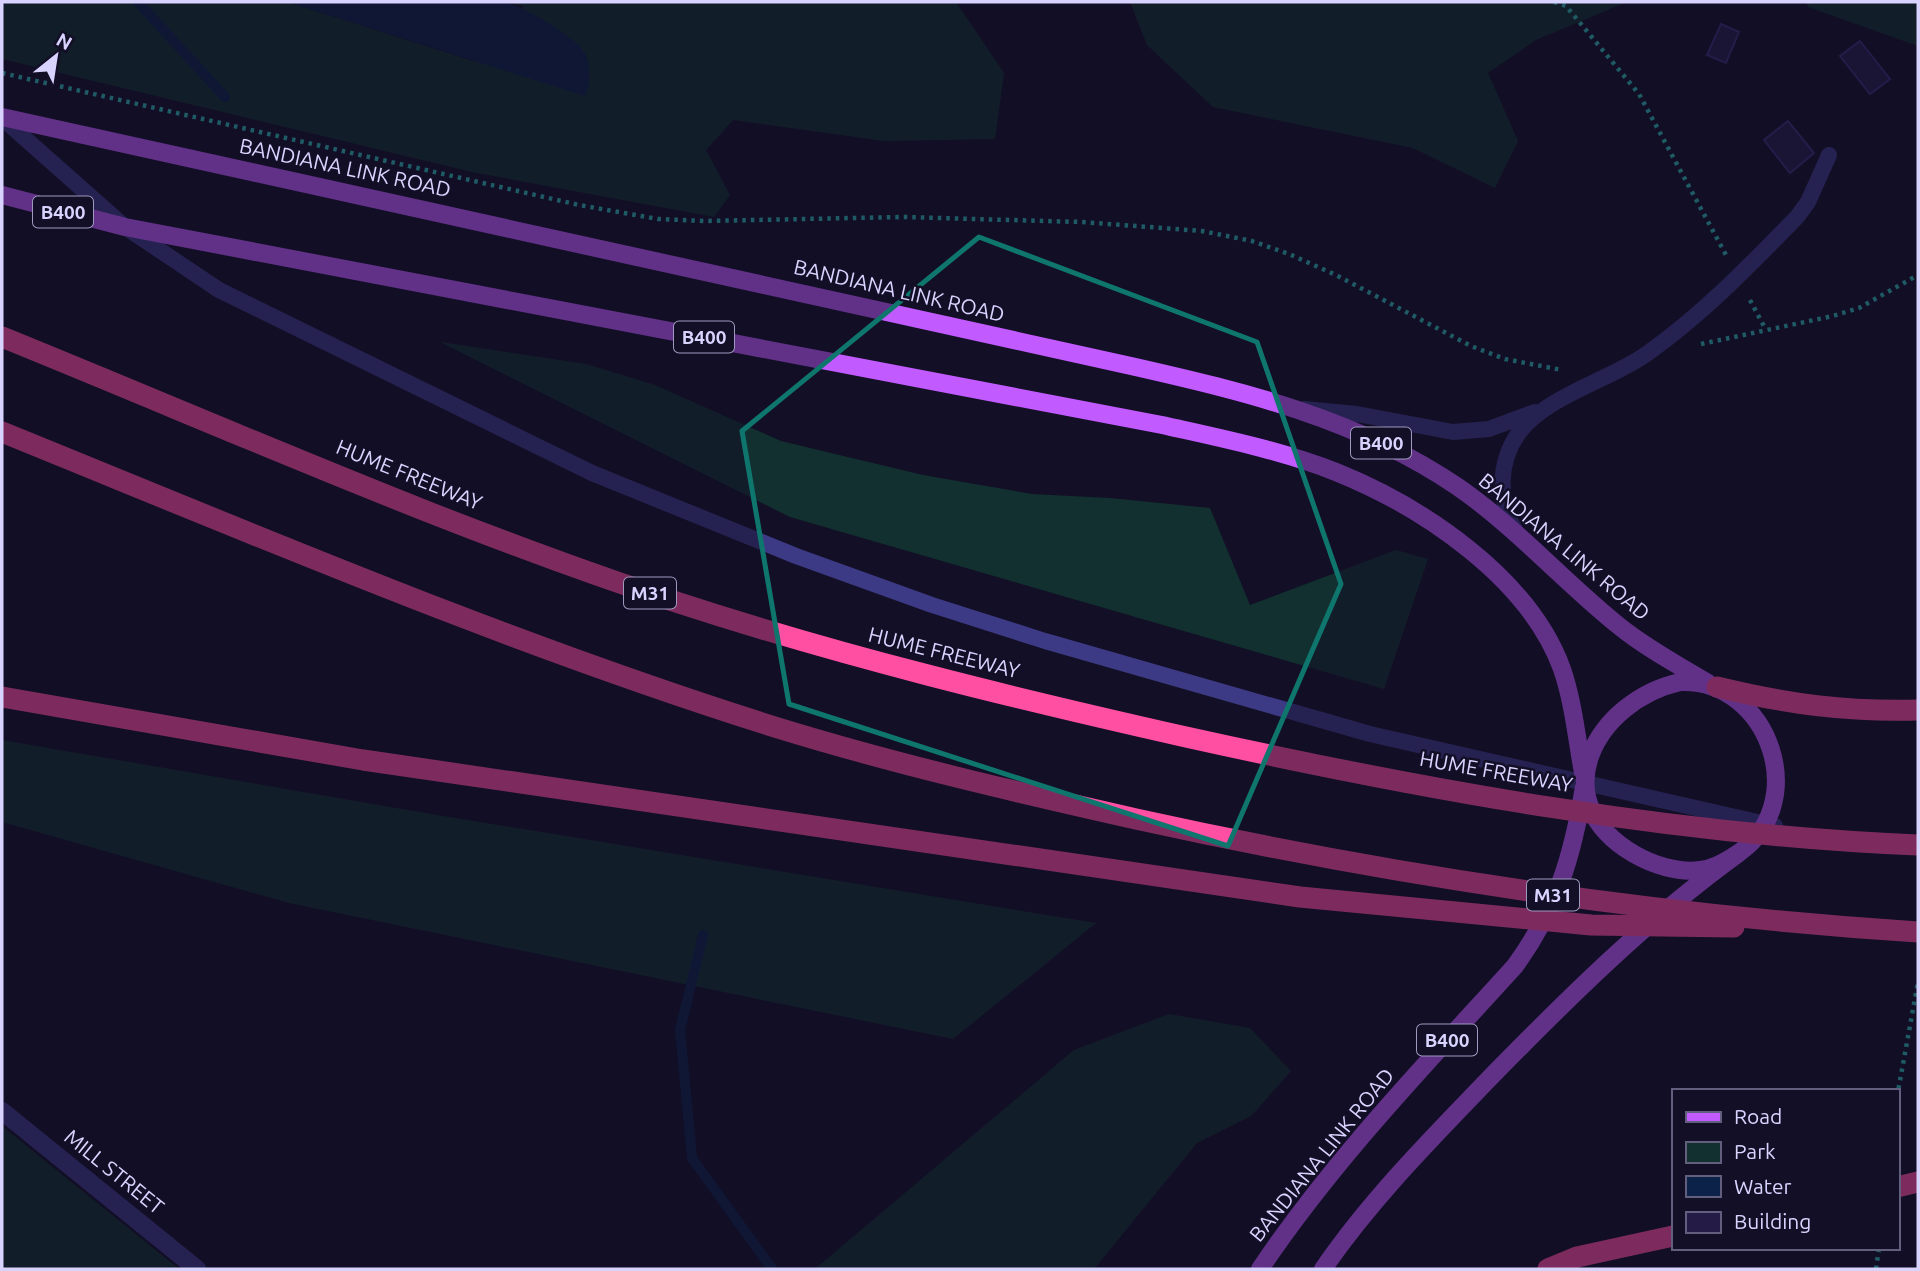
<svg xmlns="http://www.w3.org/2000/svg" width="1920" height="1271" font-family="Ubuntu,sans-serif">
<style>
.green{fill:#12302f}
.water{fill:#0c2248}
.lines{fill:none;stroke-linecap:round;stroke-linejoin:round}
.stream{stroke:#0c2248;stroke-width:10}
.building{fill:#241b47;stroke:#3b2d73;stroke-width:2}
.path{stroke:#2fb8b0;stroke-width:4.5;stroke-dasharray:3.5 5;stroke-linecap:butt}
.service{stroke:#3d3a85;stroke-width:16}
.minor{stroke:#3d3a85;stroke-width:18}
.primary{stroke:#c25bff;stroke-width:18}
.motorway{stroke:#ff4fa3;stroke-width:21}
.marked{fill:none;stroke:#0f766e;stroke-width:5;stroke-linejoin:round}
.labels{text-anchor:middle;stroke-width:5;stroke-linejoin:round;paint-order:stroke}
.shield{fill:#130f26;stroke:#9e99be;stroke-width:2}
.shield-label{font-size:19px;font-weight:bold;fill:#d9d4ff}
.street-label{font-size:21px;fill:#d9d4ff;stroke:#130f26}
</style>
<rect width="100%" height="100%" fill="#130f26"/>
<path class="green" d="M2 2H288L473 61 523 6 505 2H956L1004 73 995 139 884 141 733 120 706 150 730 195 714 217 472 172 2 59Z
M1130 2H1627L1536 40 1488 73 1518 141 1495 188 1413 148 1213 107 1147 45Z
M1806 2H1918V46L1808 7Z
M440 342 586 364 655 385 781 441 923 475 1032 494 1110 498 1210 508 1250 605 1396 550 1428 559 1384 689 790 517Z
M2 740 431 814 1096 923 953 1039 289 903 2 822Z
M1169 1014 1250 1028 1291 1071 1251 1116 1197 1143 1094 1269H815L1074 1050Z
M2 1126 179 1269H2Z"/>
<path class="water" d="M288 2H505C523 6 569 34 581 48 592 61 591 82 585 96Z"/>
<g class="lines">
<path class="stream" d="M138 2 225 97
M703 935 680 1030 692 1158 772 1269"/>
</g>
<path class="building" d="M1721 24 1739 32 1726 63 1707 55Z
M1860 41 1890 79 1870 94 1840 56Z
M1788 121 1814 153 1790 173 1764 140Z"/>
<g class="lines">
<path class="path" d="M1554 2 1566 6 1639 94 1726 255
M2 73 579 205 658 219 705 221 903 217 1082 222 1202 231 1252 241 1289 254 1336 275 1471 346 1505 359 1562 370
M1750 300 1766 330
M1701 344 1833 316 1859 308 1918 275
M1897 1097 1918 982
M1876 1269 1879 1248"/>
<path class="service" d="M2 118 125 227 219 290 592 473 796 556 932 605 1045 641 1370 734 1775 826
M1304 409 1357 414 1453 432 1489 429 1535 412
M1515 530C1498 500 1498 463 1518 434 1545 396 1611 380 1648 353 1704 313 1749 266 1797 217L1808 202 1829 155"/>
<path class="minor" d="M2 1111 197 1269"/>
<path class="primary" d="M2 117 1131 366C1246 392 1358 419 1458 487 1517 528 1563 581 1619 626 1646 648 1678 665 1708 683
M2 195 125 227 1162 425C1220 438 1280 450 1336 472 1423 507 1529 578 1562 669 1574 704 1577 742 1584 778
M1680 682C1770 678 1814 807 1734 856 1724 862 1713 869 1700 870 1678 873 1653 865 1634 854 1541 800 1596 701 1680 682Z
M1260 1269C1334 1159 1426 1064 1515 966 1558 906 1572 858 1584 787
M1323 1269C1369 1202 1427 1143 1483 1085 1564 1002 1645 921 1739 853"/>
<path class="motorway" d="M2 337C224 427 445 526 673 601 841 656 1013 698 1186 737 1425 790 1673 835 1918 845
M2 432C258 536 513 645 778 728 895 764 1016 792 1136 819 1394 876 1655 915 1918 932
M1717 687C1787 704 1846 712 1918 710
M2 697 363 760 1300 897 1591 925 1734 927
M1897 1187 1918 1182
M1548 1269 1577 1257 1673 1236"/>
</g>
<path d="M0 0H1920V1271H0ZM979 237 1257 342 1341 584 1228 846 789 704 742 431Z" fill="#130f26" fill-opacity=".55" fill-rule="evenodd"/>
<path class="marked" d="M979 237 1257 342 1341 584 1228 846 789 704 742 431Z"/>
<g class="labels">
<g class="shield">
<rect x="33" y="196.5" width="60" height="31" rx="5"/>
<rect x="674" y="321.5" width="60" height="31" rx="5"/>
<rect x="1351" y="427.5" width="60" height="31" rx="5"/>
<rect x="624" y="577.5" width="52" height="31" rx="5"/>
<rect x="1527" y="879.5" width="52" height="31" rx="5"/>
<rect x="1417" y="1024.5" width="60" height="31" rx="5"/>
</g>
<g class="shield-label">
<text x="63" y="219">B400</text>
<text x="704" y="344">B400</text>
<text x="1381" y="450">B400</text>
<text x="650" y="600">M31</text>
<text x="1553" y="902">M31</text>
<text x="1447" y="1047">B400</text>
</g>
<g class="street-label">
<text transform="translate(345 168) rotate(12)" y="7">BANDIANA LINK ROAD</text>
<text transform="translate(899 291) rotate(13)" y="7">BANDIANA LINK ROAD</text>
<text transform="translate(409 475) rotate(22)" y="7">HUME FREEWAY</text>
<text transform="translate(1564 547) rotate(40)" y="7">BANDIANA LINK ROAD</text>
<text transform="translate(944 653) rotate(14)" y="7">HUME FREEWAY</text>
<text transform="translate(1496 772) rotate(10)" y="7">HUME FREEWAY</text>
<text transform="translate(1322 1155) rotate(-51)" y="7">BANDIANA LINK ROAD</text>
<text transform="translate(114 1172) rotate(39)" y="7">MILL STREET</text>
</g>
</g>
<rect width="1920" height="1271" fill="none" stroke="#d9d4ff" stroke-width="7"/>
<rect x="1672" y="1089" width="228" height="161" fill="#130f26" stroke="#625e7d" stroke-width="2"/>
<rect x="1686" y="1112" width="35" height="10" fill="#c25bff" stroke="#625e7d" stroke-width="2"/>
<text x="1734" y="1124" font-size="21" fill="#d9d4ff">Road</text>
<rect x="1686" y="1142" width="35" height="21" fill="#12302f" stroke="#625e7d" stroke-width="2"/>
<text x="1734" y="1159" font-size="21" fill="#d9d4ff">Park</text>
<rect x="1686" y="1176" width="35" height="21" fill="#0c2248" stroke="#625e7d" stroke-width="2"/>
<text x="1734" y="1194" font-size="21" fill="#d9d4ff">Water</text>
<rect x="1686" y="1212" width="35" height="21" fill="#241b47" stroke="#625e7d" stroke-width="2"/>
<text x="1734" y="1229" font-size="21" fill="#d9d4ff">Building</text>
<g transform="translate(56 56) rotate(30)" stroke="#130f26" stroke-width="5" paint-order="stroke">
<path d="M0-5L12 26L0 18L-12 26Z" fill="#d9d4ff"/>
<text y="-10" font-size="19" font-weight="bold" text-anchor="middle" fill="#d9d4ff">N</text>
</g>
</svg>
